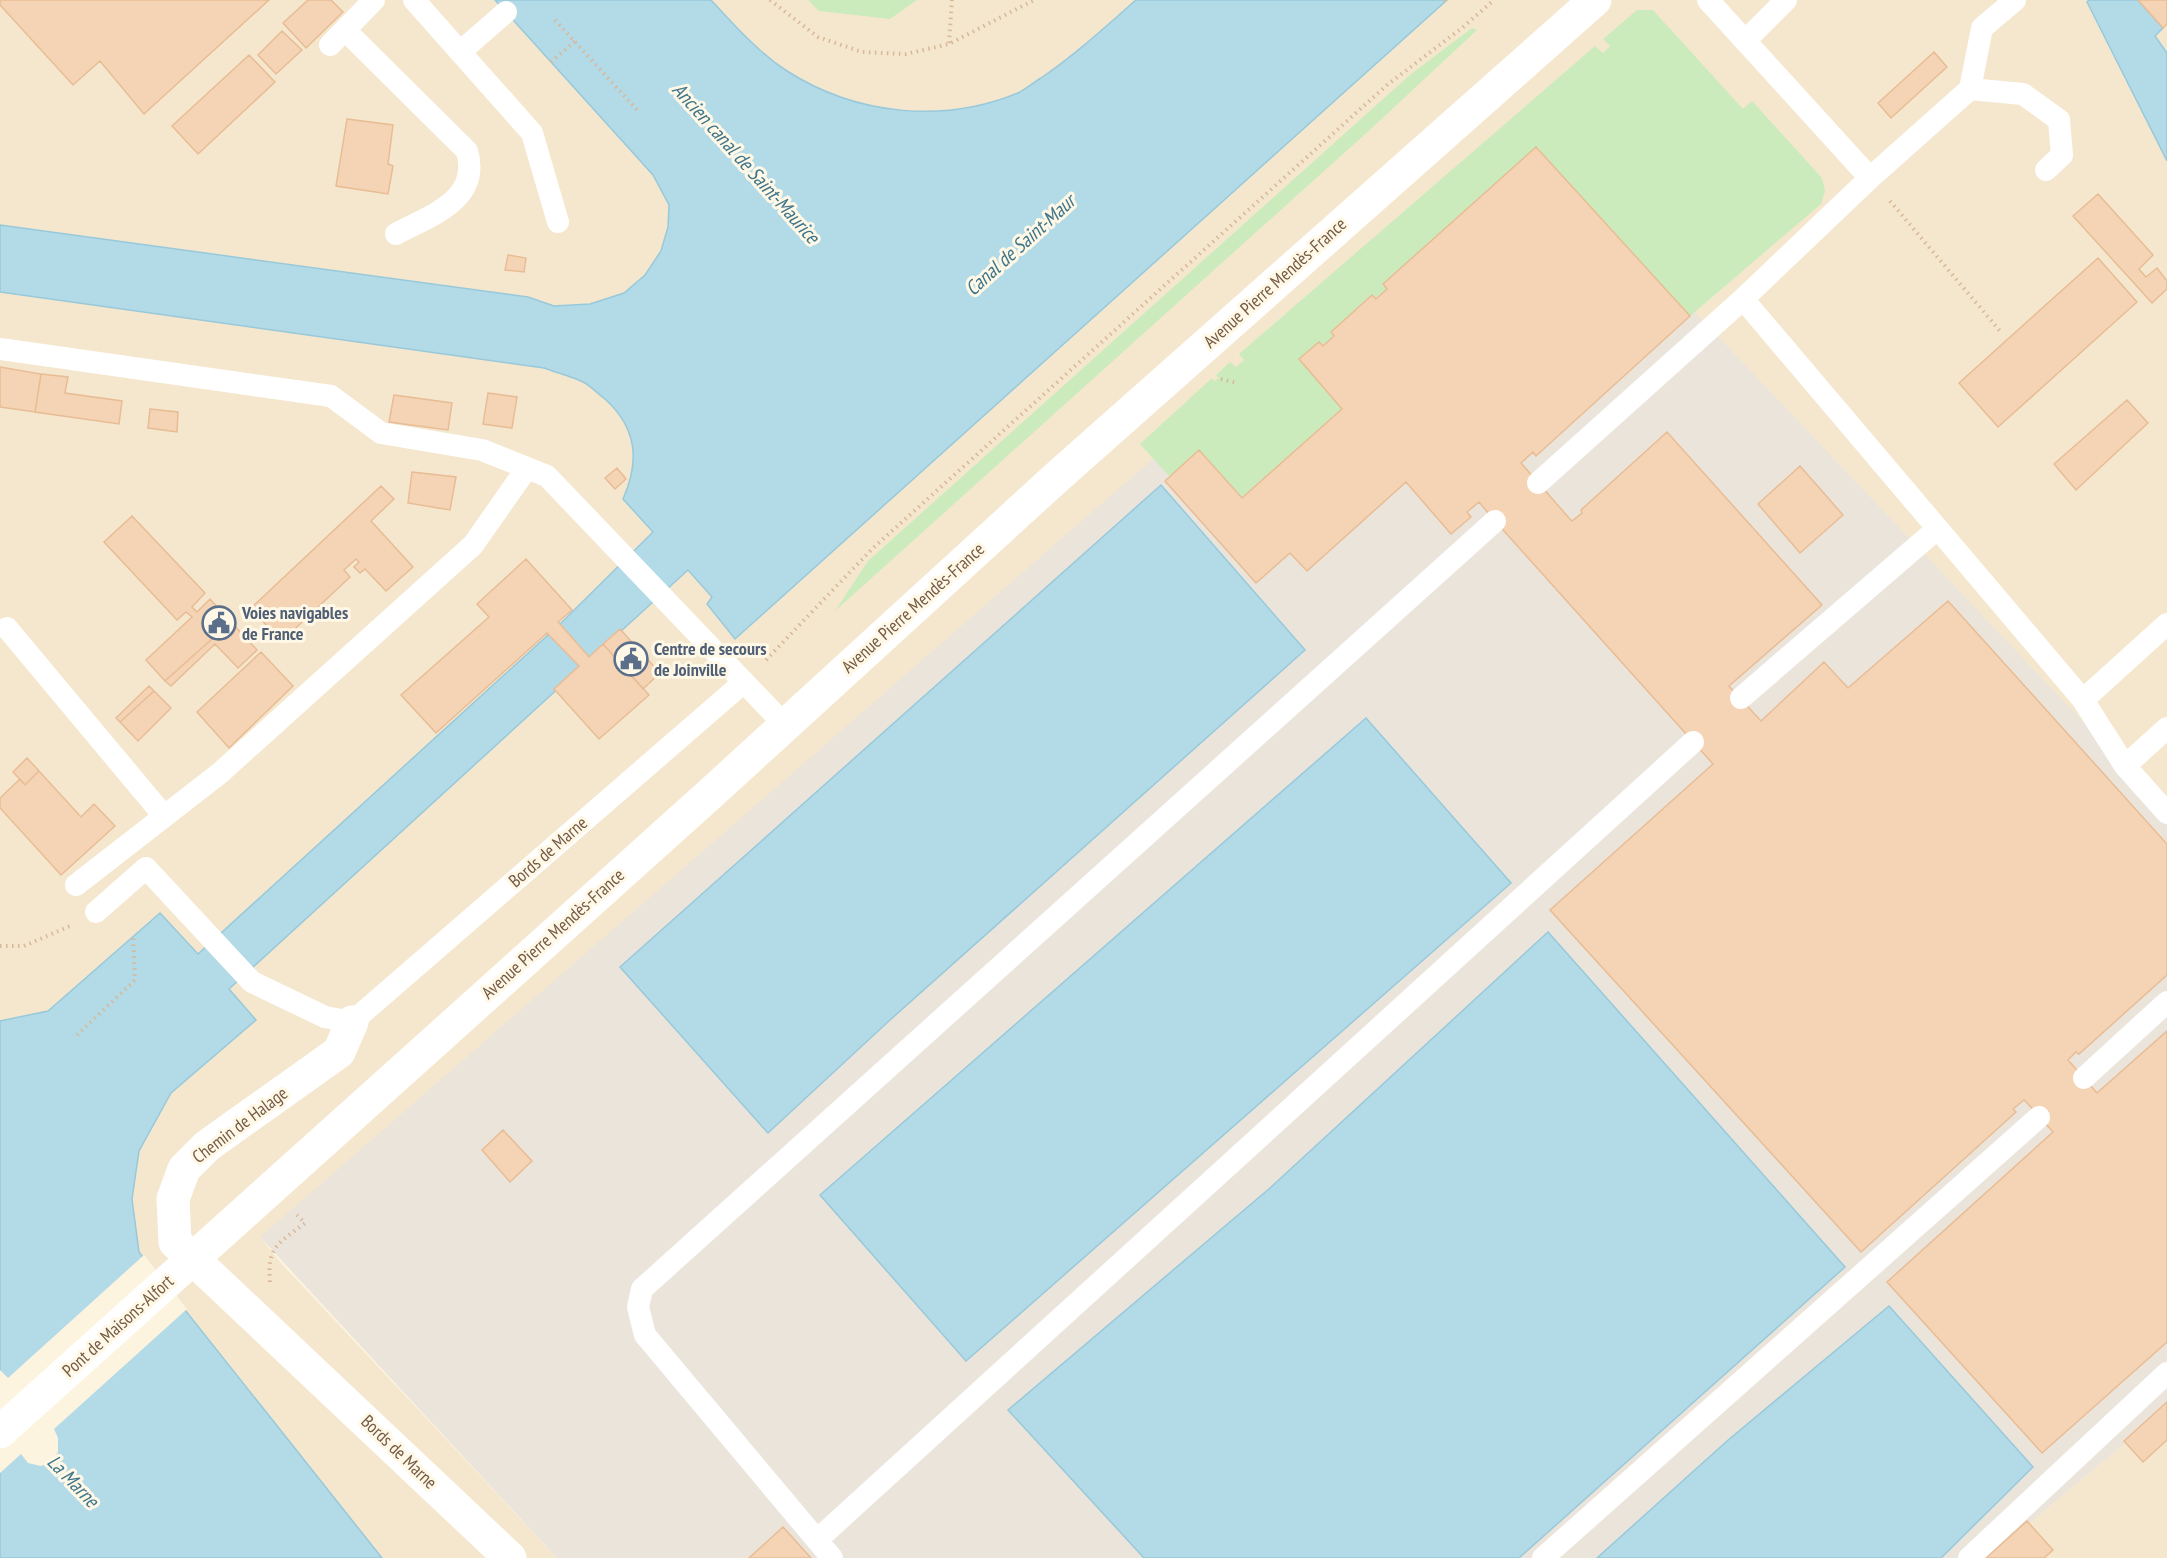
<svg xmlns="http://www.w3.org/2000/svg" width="2167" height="1558" font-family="'PT Sans Narrow',sans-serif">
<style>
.residential{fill:#f5e7cd}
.industrial{fill:#ebe4db}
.green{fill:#cbebbd}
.water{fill:#b3dae7;stroke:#98c9da;stroke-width:1.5}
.pier{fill:#fdf4df}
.building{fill:#f4d4b5;stroke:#e8bc94;stroke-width:1.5}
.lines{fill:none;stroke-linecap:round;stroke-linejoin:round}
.path{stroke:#d8b898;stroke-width:4;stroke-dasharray:1.5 4.5;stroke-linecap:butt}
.service{stroke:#fff;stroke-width:22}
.minor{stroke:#fff;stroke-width:33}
.secondary{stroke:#fff;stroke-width:33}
.labels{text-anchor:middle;stroke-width:6;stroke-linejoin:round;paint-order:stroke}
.street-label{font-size:18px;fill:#745b45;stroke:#fff8e6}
.service-label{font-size:18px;font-weight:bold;fill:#4e5e75;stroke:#fff8e6;text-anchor:start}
.water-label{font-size:20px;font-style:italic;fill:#3e758a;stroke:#fff8e6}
</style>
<rect width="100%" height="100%" fill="#fdf4df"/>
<path class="residential" d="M0 0H2167V810L260 1237 281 1263 557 1558H0Z
M2167 1408V1558H1988Z"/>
<path class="industrial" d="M1526 134 2167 810V1408L1988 1558H557L260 1237Z"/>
<path class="green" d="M808 0H917L890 19 819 11Z
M1637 10H1653L1743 109 1752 101 1822 178 1825 190 1821 204 1690 316 1384 285 1387 289 1331 332 1334 336 1323 346 1319 342 1300 359 1342 409 1242 498 1200 451 1170 477 1140 444 1212 378 1214 381 1219 378 1216 375 1230 362 1236 367 1244 360 1239 354 1595 46 1603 53 1610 46 1603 39Z
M1472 28 1477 30 1373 127 835 611 868 561 1411 74Z"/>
<path class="water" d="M495 0H711C735 26 758 52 787 71 856 115 943 124 1018 93 1026 89 1034 82 1041 78 1075 55 1105 27 1136 0H1447L735 639 707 604 712 597 688 570 229 989 256 1020 171 1093 139 1151 132 1199 139 1252 382 1558H0V1021L48 1011 160 913 198 954 560 624 653 532 623 499C640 461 637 428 605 399 598 394 591 386 583 382 571 376 557 373 544 368L0 292V225L528 297 554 306 590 304 624 293 645 275 661 251 668 227 669 205 653 175Z
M2089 0H2138L2163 28 2155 36 2167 53V161L2087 2Z
M1161 485 1305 650 890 1020 768 1133 620 967Z
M1366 718 1511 883 966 1361 820 1195Z
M1548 932 1845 1267 1519 1558H1144L1008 1410 1270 1188Z
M1889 1306 2033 1467 1941 1558H1597L1727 1441Z"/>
<path class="pier" d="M144 1255 187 1309 54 1429 58 1438V1452L51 1462 41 1466 28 1463 21 1454 0 1473V1370L8 1378Z"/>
<path class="building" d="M0 0H269L144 114 100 61 73 85 0 5Z
M308 0H331L343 12 306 48 283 23Z
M2138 0H2167V24L2163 28Z
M282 31 302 50 276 74 258 55Z
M1934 52 1947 67 1891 118 1878 103Z
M249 55 275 82 198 154 172 126Z
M347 119 393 125 388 164 393 166 388 194 336 186Z
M1536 147 1690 316 1536 456 1533 452 1521 463 1569 518 1572 521 1582 513 1581 510 1667 432 1822 605 1729 686 1761 721 1824 662 1848 688 1948 601 2167 844V975L2079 1054 2076 1052 2068 1060 2097 1093 2167 1031V1342L2042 1453 1887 1282 2053 1132 2028 1104 2024 1100 2013 1109 2016 1112 1861 1252 1550 910 1713 764 1495 521 1479 502 1467 512 1471 517 1451 534 1406 482 1307 571 1290 553 1256 583 1165 481 1199 450 1242 498 1342 409 1299 359 1319 342 1323 346 1334 336 1331 332 1372 295 1376 299 1387 289 1383 284Z
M2098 194 2153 255 2139 269 2146 277 2157 268 2167 281V289L2152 303 2073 216Z
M508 255 526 258 524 272 505 270Z
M2098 258 2137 302 1998 427 1959 383Z
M0 367 41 374 35 412 0 407Z
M41 374 68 377 65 393 122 401 119 424 35 412Z
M488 393 517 397 512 428 483 424Z
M394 395 452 403 448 430 389 422Z
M2127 400 2148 423 2076 490 2054 464Z
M150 409 178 412 177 432 148 428Z
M1800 466 1843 515 1800 553 1758 504Z
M617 468 626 479 615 489 605 478Z
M412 472 456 477 450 510 408 503Z
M381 486 394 499 371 521 413 567 386 591 365 569 360 573 354 567 359 562 356 559 344 570 350 577 281 642 251 608Z
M132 516 205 593 192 607 197 612 210 599 231 622 165 681 146 660 192 617 186 612 177 620 104 542Z
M526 559 572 610 558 622 560 624 589 657 603 644 649 695 599 739 554 689 579 666 547 633 436 733 401 695 489 617 477 604Z
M231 622 257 650 238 668 215 644 171 686 165 681Z
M620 629 660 673 643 689 603 644Z
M261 652 293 686 229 748 197 712Z
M149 686 154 691 120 722 116 718Z
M154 691 171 708 138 741 120 722Z
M27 758 39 771 25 785 13 772Z
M39 771 81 817 94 804 115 826 61 875 0 808V798L20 779 25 785Z
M503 1130 532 1161 510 1182 482 1150Z
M2167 1402V1440L2143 1462 2124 1441Z
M2027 1521 2053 1550 2044 1558H1986Z
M783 1527 811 1558H749Z"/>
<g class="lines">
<path class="path" d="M770 0 818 37 862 52 906 54 949 44 1034 0
M1445 0 1446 1
M555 20 639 112
M949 43 952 0
M551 62 575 41
M1890 201 2000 331
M1221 379 1237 383
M766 660 872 549 1387 85 1462 28 1494 0
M0 946H24L70 926
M77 1035 135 980 133 936
M270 1282C267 1246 278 1244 305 1223L297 1215"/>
<path class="service" d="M414 0 532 133 558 222
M1708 0 1870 178
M2015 0 1982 28 1970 89 1870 178 1743 299 2083 700 2125 766 2167 813
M345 30 467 151C481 200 431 215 396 234
M1745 41 1786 0
M330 45 374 0
M460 52 506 12
M1970 89 2023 94 2059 120 2062 155 2046 170
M0 349 331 396 381 433 482 450 547 476 784 724
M1538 483 1743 299
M7 628 164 816
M1741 698 1937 529
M2083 700 2167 624
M2125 766 2167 728
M76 885 220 773 473 545 527 468
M96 912 146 868 252 982 325 1017 352 1022 744 682
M2084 1078 2167 1002
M817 1540 1693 742
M832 1558 645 1335 638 1307 642 1289 1495 521
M1543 1558 2039 1117
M1969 1558 2167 1373"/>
<path class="minor" d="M352 1022 339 1052 207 1146 184 1169 173 1199 175 1242 510 1558"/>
<path class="secondary" d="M0 1432 710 794 1057 477 1595 0"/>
</g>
<defs>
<symbol id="civic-ring" viewBox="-11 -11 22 22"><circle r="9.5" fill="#fff8e6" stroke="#5c6f8a" stroke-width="1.5"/><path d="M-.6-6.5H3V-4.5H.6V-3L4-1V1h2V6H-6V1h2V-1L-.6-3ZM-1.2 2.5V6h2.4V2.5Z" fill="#5c6f8a"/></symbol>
</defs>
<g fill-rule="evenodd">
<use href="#civic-ring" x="200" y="604" width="38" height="38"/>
<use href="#civic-ring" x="612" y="640" width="38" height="38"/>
</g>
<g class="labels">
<g class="street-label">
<text transform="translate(1275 283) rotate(-42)" y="6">Avenue Pierre Mendès-France</text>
<text transform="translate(913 608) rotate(-42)" y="6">Avenue Pierre Mendès-France</text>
<text transform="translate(548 852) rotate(-41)" y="6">Bords de Marne</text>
<text transform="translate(553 934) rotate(-42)" y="6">Avenue Pierre Mendès-France</text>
<text transform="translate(240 1125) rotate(-37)" y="6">Chemin de Halage</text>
<text transform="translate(118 1326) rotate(-42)" y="6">Pont de Maisons-Alfort</text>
<text transform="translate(399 1452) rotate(44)" y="6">Bords de Marne</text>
</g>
<g class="service-label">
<text x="242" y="619">Voies navigables<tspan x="242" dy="21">de France</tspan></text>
<text x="654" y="655">Centre de secours<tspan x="654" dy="21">de Joinville</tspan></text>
</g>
<g class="water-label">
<text transform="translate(746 163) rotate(48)" y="7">Ancien canal de Saint-Maurice</text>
<text transform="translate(1020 245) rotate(-42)" y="7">Canal de Saint-Maur</text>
<text transform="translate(73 1481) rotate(46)" y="7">La Marne</text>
</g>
</g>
</svg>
